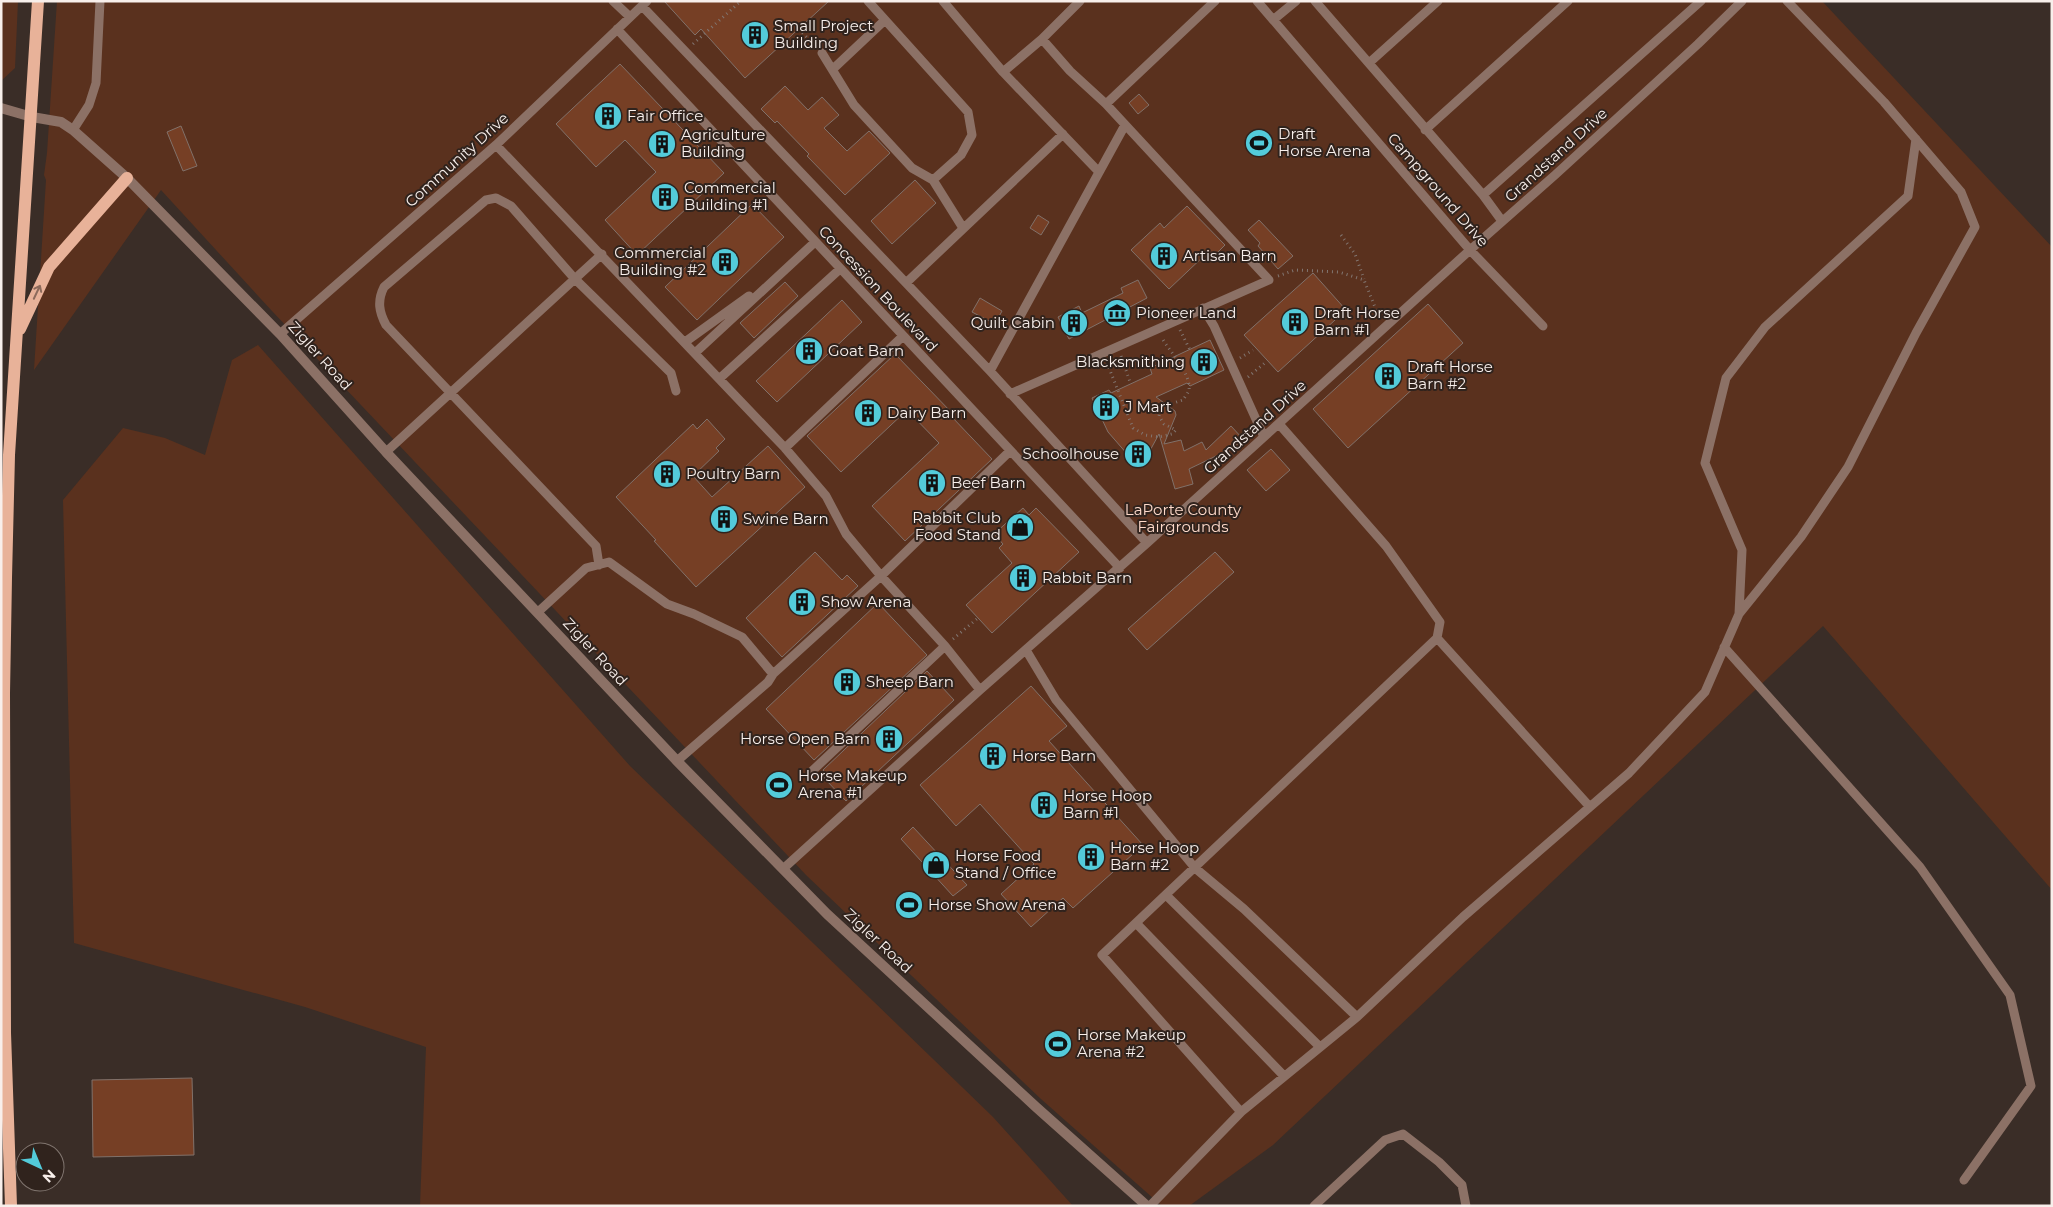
<svg xmlns="http://www.w3.org/2000/svg" width="2053" height="1207" font-family="Montserrat,sans-serif">
<style>
.green{fill:#5a311e}
.building{fill:#763f25;stroke:#81716a}
.lines{fill:none;stroke-linecap:round;stroke-linejoin:round}
.path{stroke:#827671;stroke-width:3;stroke-dasharray:1 4;stroke-linecap:butt}
.service{stroke:#8c7166;stroke-width:9}
.minor{stroke:#8c7166;stroke-width:10}
.tertiary{stroke:#8c7166;stroke-width:10}
.primary{stroke:#e8b299;stroke-width:12}
.oneway{stroke:#8c6a5b}
.labels{text-anchor:middle;stroke-width:4;stroke-linejoin:round;paint-order:stroke}
.poi-label{font-size:15px;fill:#f8efeb;stroke:#30231d;text-anchor:start}
.street-label{font-size:15px;fill:#f8efeb;stroke:#30231d}
.park-label{font-size:15px;fill:#fdd9c9;stroke:#30231d}
</style>
<rect width="100%" height="100%" fill="#3a2d27"/>
<path class="green" d="M1 1H18L15 68 1 81Z
M57 1H1822L2052 247V890L1823 626 1273 1145 1189 1206H1162L1041 1099 806 875 272 311 161 190 34 370 46 180 44 175 47 153Z
M258 345 630 766 993 1117 1073 1206H420L426 1047 305 1007 74 943 63 500 123 428 165 438 205 455 232 360Z"/>
<path class="building" d="M664 1H829L745 78 701 29 695 35Z
M620 64 724 173 637 255 605 220 656 172 625 140 596 167 556 124Z
M785 86 808 110 822 97 839 115 824 128 847 151 869 131 890 153 845 195 807 156 809 154 777 121 775 123 761 109Z
M1139 94 1149 105 1138 114 1129 103Z
M181 126 197 166 183 171 167 132Z
M915 180 936 203 892 244 871 221Z
M752 204 784 237 697 320 665 287Z
M1187 206 1225 245 1211 259 1206 254 1169 289 1131 250 1160 223 1164 228Z
M1038 215 1049 222 1041 235 1030 228Z
M1259 220 1293 256 1278 269 1258 246 1260 243 1248 230Z
M1313 273 1346 310 1278 372 1244 335Z
M1138 280 1147 298 1069 339 1058 317 1079 306 1082 313 1123 293 1121 288Z
M785 282 798 296 754 338 740 323Z
M980 298 1002 311 995 324 972 312Z
M842 300 862 322 777 402 756 381Z
M1428 304 1463 343 1348 448 1313 409Z
M1210 340 1224 370 1190 386 1187 383 1156 397 1175 411 1176 415 1164 444 1181 440 1184 451 1202 442 1206 450 1231 426 1243 439 1220 460 1216 456 1189 469 1193 484 1175 489 1159 434 1141 467 1125 459 1128 455 1108 432 1092 398 1109 390 1111 393 1152 374 1150 368Z
M895 354 953 414 951 416 992 459 905 541 872 506 939 443 907 410 841 472 807 436Z
M707 419 725 439 716 448 719 451 693 476 712 497 768 446 805 487 696 587 654 541 656 540 616 497 693 424 697 429Z
M1271 449 1290 470 1266 491 1247 470Z
M1023 508 1029 515 1036 508 1079 552 992 633 966 605 1012 563 999 548 1003 544 994 534Z
M815 552 842 580 847 575 858 586 782 657 746 618Z
M1215 552 1234 572 1147 650 1128 629Z
M878 603 927 655 814 760 766 709Z
M927 671 954 700 846 801 824 778 827 775 823 770Z
M1031 686 1067 726 1049 741 1143 845 1073 908 1063 898 1031 927 1001 894 1034 864 980 804 956 826 920 785Z
M913 827 967 885 953 896 901 839Z
M192 1078 194 1155 93 1157 92 1080Z"/>
<g class="lines">
<path class="path" d="M799 29 815 46
M693 44 741 1
M1341 235 1355 254 1364 279
M1278 276 1295 270 1339 272 1364 280 1379 317
M1180 330 1190 350
M1121 356 1130 382
M1240 358 1253 350
M1107 363 1133 428 1145 435 1159 437 1172 434 1176 430 1164 424 1159 416 1161 407 1183 400C1185 397 1188 393 1189 390 1191 373 1170 352 1162 338
M1248 377 1266 362
M953 639 978 618"/>
<path class="service" d="M613 1 630 17
M868 1 968 112 972 135 961 155 933 180 963 228
M943 1 1003 72
M1257 1 1470 250 1543 326
M1315 1 1483 195 1502 221
M642 6 990 371 1147 543
M1273 20 1296 1
M617 29 1120 568
M1042 39 1080 1
M822 53 854 105 912 168 933 180
M1369 63 1438 1
M833 69 885 20
M1106 104 1215 1
M73 130 89 105 96 83 100 1
M1425 130 1568 1
M496 145 785 448 826 496 846 534 881 576 945 646 980 690
M1483 195 1701 1
M906 283 1063 134
M1203 308 1214 326 1264 437
M280 334 496 145 647 1
M685 342 749 296
M695 353 815 242
M990 371 1125 125
M719 379 840 269
M1010 394 1269 280 1106 104 1070 71 1042 39 1003 72 1098 171
M1279 424 1386 546 1440 622 1437 638 1590 807
M785 448 903 336
M386 452 602 254
M599 565 596 546 386 325C379 312 377 301 384 287L486 200 496 198 511 206 574 278 671 373 676 391
M538 612 586 568 609 562 667 604 694 614 742 637 773 674 768 682 677 761
M1739 614 1801 537 1848 467 1916 333 1975 227 1961 192 1884 102 1787 1
M1724 647 1920 867 2010 995 2031 1086 1964 1180
M1026 650 1056 700 1195 868 1244 909 1357 1017
M773 674 881 576 1010 451
M811 772 945 646
M784 868 980 690 1147 543 1470 250 1555 175 1698 44 1742 1
M1166 895 1320 1047
M1136 923 1284 1076
M1241 1112 1102 955 1437 638
M1150 1206 1241 1112 1357 1017 1463 917 1629 773 1705 692 1739 614 1742 550 1705 463 1726 378 1765 327 1908 196 1916 139
M1314 1206 1385 1140 1403 1134 1439 1162 1462 1185 1466 1206"/>
<path class="minor" d="M1 108 32 117"/>
<path class="tertiary" d="M32 117 61 122 73 130 127 178 280 334 386 452 677 761 827 914 1036 1107 1147 1206"/>
<path class="primary" d="M20 329 49 267 127 178
M11 1206 5 1033 4 693 6 578 9 455 38 1"/>
</g>
<defs><path id="oneway-shaft" d="M-6 0H5M1.5-3L5.5 0L1.5 3" fill="none" stroke-width="1.6" stroke-linecap="round" stroke-linejoin="round" transform="scale(1.25)"/></defs>
<use class="oneway" href="#oneway-shaft" transform="translate(37 292) rotate(-65)"/>
<defs>
<symbol id="building-disc" viewBox="-11 -11 22 22"><circle r="9.5" fill="#53cbda" stroke="#30231d"/><path d="M-4-6H4V6H1V3H-1V6H-4ZM-2.5-4.3h1.7v1.8h-1.7ZM.8-4.3h1.7v1.8H.8ZM-2.5-1h1.7V.8h-1.7ZM.8-1h1.7V.8H.8Z" fill="#111"/></symbol>
<symbol id="stadium-disc" viewBox="-11 -11 22 22"><circle r="9.5" fill="#53cbda" stroke="#30231d"/><path d="M0-5a6.5 5 0 1 0 0 10a6.5 5 0 1 0 0-10ZM-3.5-1.8h7v3.6h-7Z" fill="#111"/></symbol>
<symbol id="museum-disc" viewBox="-11 -11 22 22"><circle r="9.5" fill="#53cbda" stroke="#30231d"/><path d="M0-6L6-3V-2H-6V-3ZM-5-1h2V3h-2ZM-1-1h2V3h-2ZM3-1h2V3H3ZM-6 4H6V6H-6Z" fill="#111"/></symbol>
<symbol id="shop-disc" viewBox="-11 -11 22 22"><circle r="9.5" fill="#53cbda" stroke="#30231d"/><path d="M-5-2.5h2.3a2.7 3.5 0 0 1 5.4 0H5L5.5 6h-11ZM-1.5-2.5h3a1.5 2.3 0 0 0-3 0Z" fill="#111"/></symbol>
</defs>
<g fill-rule="evenodd">
<use href="#building-disc" x="739" y="19" width="32" height="32"/>
<use href="#building-disc" x="592" y="100" width="32" height="32"/>
<use href="#stadium-disc" x="1243" y="127" width="32" height="32"/>
<use href="#building-disc" x="646" y="128" width="32" height="32"/>
<use href="#building-disc" x="649" y="181" width="32" height="32"/>
<use href="#building-disc" x="1148" y="240" width="32" height="32"/>
<use href="#building-disc" x="709" y="246" width="32" height="32"/>
<use href="#museum-disc" x="1101" y="297" width="32" height="32"/>
<use href="#building-disc" x="1279" y="306" width="32" height="32"/>
<use href="#building-disc" x="1058" y="307" width="32" height="32"/>
<use href="#building-disc" x="793" y="335" width="32" height="32"/>
<use href="#building-disc" x="1188" y="346" width="32" height="32"/>
<use href="#building-disc" x="1372" y="360" width="32" height="32"/>
<use href="#building-disc" x="1090" y="391" width="32" height="32"/>
<use href="#building-disc" x="852" y="397" width="32" height="32"/>
<use href="#building-disc" x="1122" y="438" width="32" height="32"/>
<use href="#building-disc" x="651" y="458" width="32" height="32"/>
<use href="#building-disc" x="916" y="467" width="32" height="32"/>
<use href="#building-disc" x="708" y="503" width="32" height="32"/>
<use href="#shop-disc" x="1004" y="511" width="32" height="32"/>
<use href="#building-disc" x="1007" y="562" width="32" height="32"/>
<use href="#building-disc" x="786" y="586" width="32" height="32"/>
<use href="#building-disc" x="831" y="666" width="32" height="32"/>
<use href="#building-disc" x="873" y="723" width="32" height="32"/>
<use href="#building-disc" x="977" y="740" width="32" height="32"/>
<use href="#stadium-disc" x="763" y="769" width="32" height="32"/>
<use href="#building-disc" x="1028" y="789" width="32" height="32"/>
<use href="#building-disc" x="1075" y="841" width="32" height="32"/>
<use href="#shop-disc" x="920" y="849" width="32" height="32"/>
<use href="#stadium-disc" x="893" y="889" width="32" height="32"/>
<use href="#stadium-disc" x="1042" y="1028" width="32" height="32"/>
</g>
<g class="labels">
<g class="poi-label">
<text x="774" y="31">Small Project<tspan x="774" dy="17">Building</tspan></text>
<text x="627" y="121">Fair Office</text>
<text x="1278" y="139">Draft<tspan x="1278" dy="17">Horse Arena</tspan></text>
<text x="681" y="140">Agriculture<tspan x="681" dy="17">Building</tspan></text>
<text x="684" y="193">Commercial<tspan x="684" dy="17">Building #1</tspan></text>
<text x="706" y="258" text-anchor="end">Commercial<tspan x="706" dy="17">Building #2</tspan></text>
<text x="1183" y="261">Artisan Barn</text>
<text x="1136" y="318">Pioneer Land</text>
<text x="1314" y="318">Draft Horse<tspan x="1314" dy="17">Barn #1</tspan></text>
<text x="1055" y="328" text-anchor="end">Quilt Cabin</text>
<text x="828" y="356">Goat Barn</text>
<text x="1185" y="367" text-anchor="end">Blacksmithing</text>
<text x="1407" y="372">Draft Horse<tspan x="1407" dy="17">Barn #2</tspan></text>
<text x="1125" y="412">J Mart</text>
<text x="887" y="418">Dairy Barn</text>
<text x="1119" y="459" text-anchor="end">Schoolhouse</text>
<text x="686" y="479">Poultry Barn</text>
<text x="951" y="488">Beef Barn</text>
<text x="1001" y="523" text-anchor="end">Rabbit Club<tspan x="1001" dy="17">Food Stand</tspan></text>
<text x="743" y="524">Swine Barn</text>
<text x="1042" y="583">Rabbit Barn</text>
<text x="821" y="607">Show Arena</text>
<text x="866" y="687">Sheep Barn</text>
<text x="870" y="744" text-anchor="end">Horse Open Barn</text>
<text x="1012" y="761">Horse Barn</text>
<text x="798" y="781">Horse Makeup<tspan x="798" dy="17">Arena #1</tspan></text>
<text x="1063" y="801">Horse Hoop<tspan x="1063" dy="17">Barn #1</tspan></text>
<text x="1110" y="853">Horse Hoop<tspan x="1110" dy="17">Barn #2</tspan></text>
<text x="955" y="861">Horse Food<tspan x="955" dy="17">Stand / Office</tspan></text>
<text x="928" y="910">Horse Show Arena</text>
<text x="1077" y="1040">Horse Makeup<tspan x="1077" dy="17">Arena #2</tspan></text>
</g>
<g class="street-label">
<text transform="translate(1556 155) rotate(-42)" y="5">Grandstand Drive</text>
<text transform="translate(457 160) rotate(-42)" y="5">Community Drive</text>
<text transform="translate(1438 190) rotate(49)" y="5">Campground Drive</text>
<text transform="translate(878 289) rotate(47)" y="5">Concession Boulevard</text>
<text transform="translate(320 356) rotate(48)" y="5">Zigler Road</text>
<text transform="translate(1255 427) rotate(-42)" y="5">Grandstand Drive</text>
<text transform="translate(595 652) rotate(47)" y="5">Zigler Road</text>
<text transform="translate(878 941) rotate(43)" y="5">Zigler Road</text>
</g>
<g class="park-label">
<text x="1183" y="515">LaPorte County<tspan x="1183" dy="17">Fairgrounds</tspan></text>
</g>
</g>
<rect width="2053" height="1207" fill="none" stroke="#f8efeb" stroke-width="5"/>
<g transform="translate(40 1167) rotate(136)"><circle r="24" fill="#30231d" stroke="#80756f"/>
<path d="M0-4L9 19L0 12L-9 19Z" fill="#53cbda"/>
<text y="-8" font-size="14" font-weight="bold" text-anchor="middle" fill="#f8efeb">N</text>
</g>
</svg>
